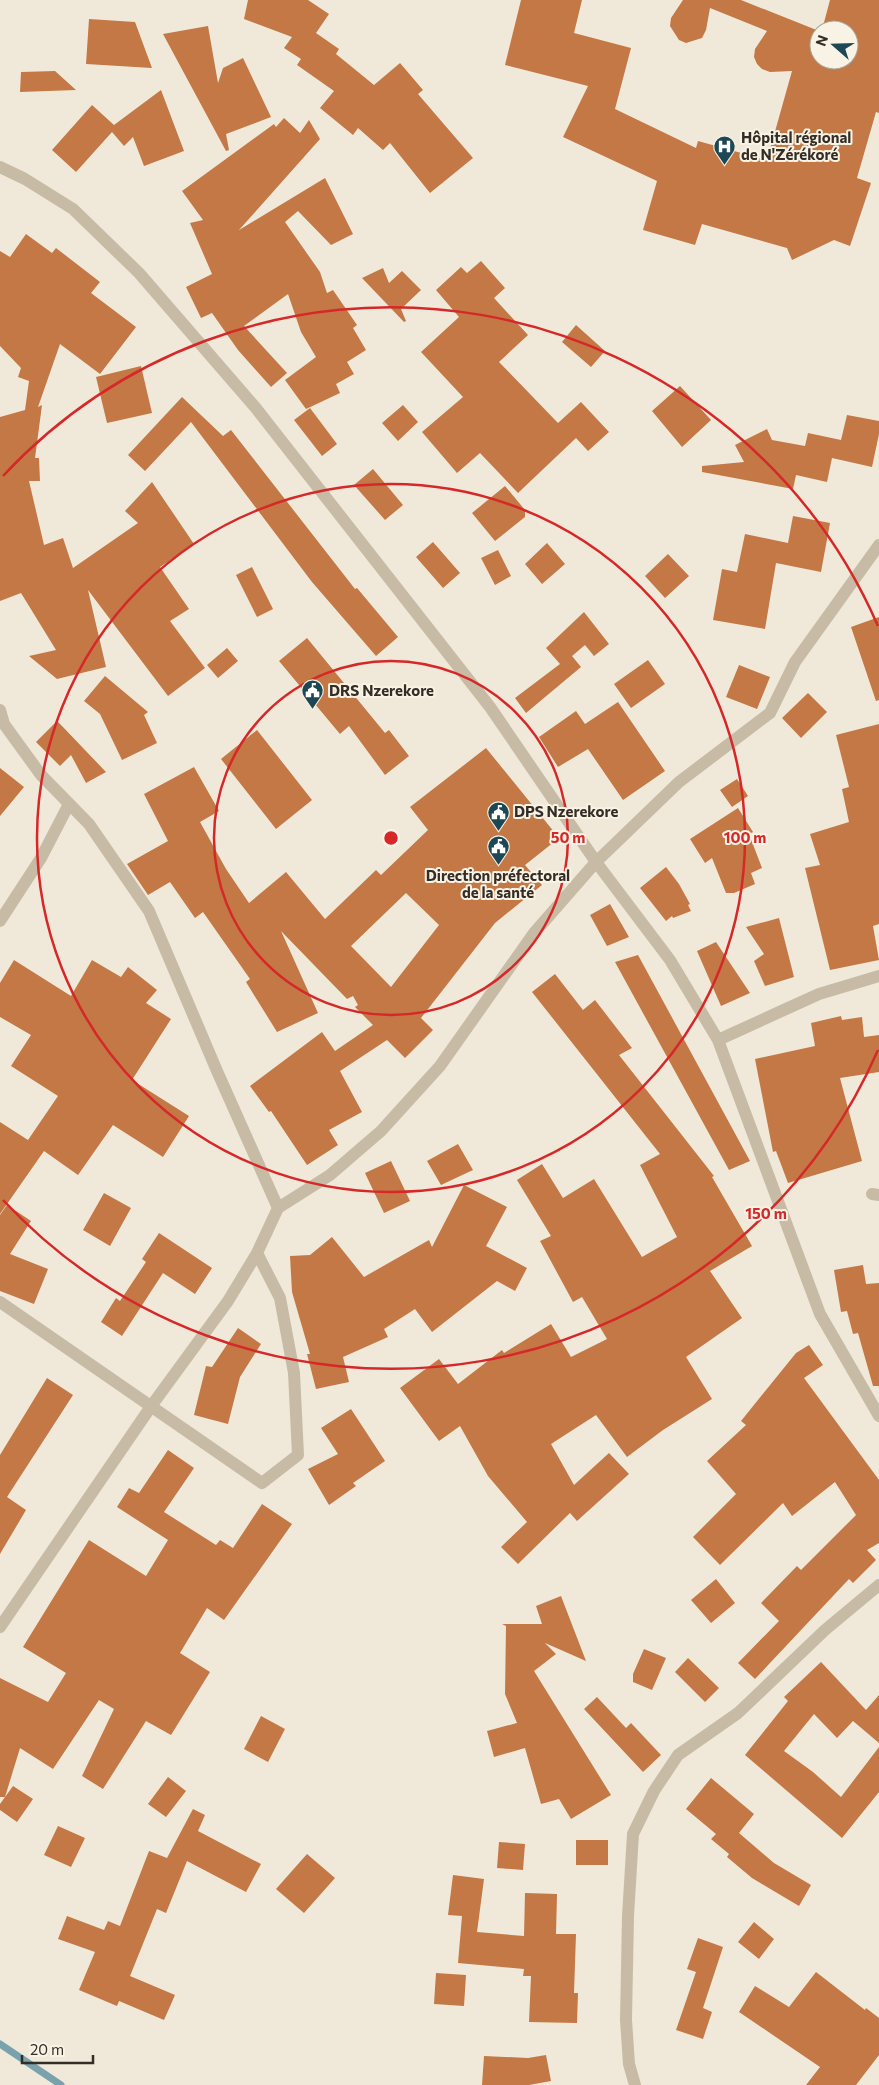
<svg xmlns="http://www.w3.org/2000/svg" width="879" height="2085" font-family="Commissioner,sans-serif">
<style>
.lines{fill:none;stroke-linecap:round;stroke-linejoin:round}
.stream{stroke:#79a2ad;stroke-width:7}
.building{fill:#c37845;fill-rule:evenodd}
.street{stroke:#c8bba5;stroke-width:12}
.ring{fill:none;stroke:#d62828;stroke-width:2.5}
.labels{text-anchor:middle;stroke-width:4;stroke-linejoin:round;paint-order:stroke}
.poi-label{font-size:15px;font-weight:bold;fill:#342d26;stroke:#f8f3e5;text-anchor:start}
.centre{fill:#d62828;stroke:#f8f3e5;stroke-width:2.5}
.ring-label{font-size:15px;text-anchor:middle;font-weight:bold;fill:#d62828;stroke:#f8f3e5;stroke-width:4;stroke-linejoin:round;paint-order:stroke}
</style>
<rect width="100%" height="100%" fill="#f0e9d9"/>
<g class="lines">
<path class="stream" d="M0 2044 61 2085"/>
</g>
<path class="building" d="M248 0H308L329 14 316 33 339 49 336 54 374 85 400 63 423 90 418 94 473 158 430 193 390 143 383 150 358 128 353 135 320 108 334 91 297 65 301 59 284 48 292 37 244 19Z
M521 0H582L574 33 631 48 615 109 696 148 698 141 767 160 792 71 770 72 762 69 757 64 754 57 755 49 767 31 710 8 706 30 702 38 686 43 679 40 670 26 671 18 683 0H741L819 31V60H849V30H822L830 0H879V113L876 112 857 178 871 183 850 246 834 240 792 260 787 248 702 224 695 245 643 230 657 181 563 137 588 86 505 65Z
M89 19 135 22 152 68 86 64Z
M208 26 218 83 223 68 243 58 271 117 226 134 229 150 226 151 163 34Z
M55 71 76 90 20 92 21 72Z
M161 90 184 151 144 166 133 137 124 146 112 132 76 172 52 150 92 105 114 125Z
M284 118 300 133 309 120 320 139 239 230 325 178 353 234 331 245 298 211 285 222 320 272 327 293 333 290 357 325 353 328 366 350 347 362 354 374 336 384 340 393 306 409 285 380 316 357 301 332 288 294 244 326 287 373 271 387 238 350 212 313 201 318 186 287 212 274 190 223 203 220 182 191 274 124 276 127Z
M26 234 52 253 56 248 100 282 91 293 136 327 100 374 60 344 38 407 42 405 35 458H39L40 481H29L44 545 63 538 73 568 138 523 125 511 152 482 194 544 160 567 189 609 170 621 205 668 168 696 88 590 106 667 57 679 29 656 56 650 21 593 0 601V417L25 410 29 381 18 377 21 368 0 346V251L10 257Z
M481 261 505 288 494 298 528 335 499 362 558 423 581 402 609 432 588 451 576 438 518 493 480 453 457 473 422 432 463 397 421 352 459 317 436 290 461 267 467 273Z
M383 268 389 283 402 271 421 290 401 309 406 321 404 322 362 278Z
M576 325 605 351 591 367 562 342Z
M141 366 152 413 107 423 96 377Z
M680 386 711 420 682 447 652 411Z
M182 397 223 436 231 430 355 589 357 588 398 637 376 656 312 582 191 422 145 471 128 455Z
M403 405 418 422 398 441 382 423Z
M310 408 337 444 322 456 294 420Z
M847 415 879 421V434L872 467 832 458 827 482 796 475 793 489 702 472V466L744 462 735 445 767 429 772 440 805 446 808 433 841 440Z
M373 469 403 505 385 520 354 485Z
M505 486 525 510V517L495 541 472 513Z
M793 516 830 523 821 572 776 563 765 629 713 620 722 569 737 572 745 534 788 543Z
M433 542 460 573 443 588 416 557Z
M547 543 565 564 542 584 525 564Z
M498 550 511 576 495 585 481 558Z
M668 554 689 576 665 598 645 576Z
M252 567 273 609 257 617 236 575Z
M584 612 609 644 594 656 585 645 572 656 581 667 526 713 515 698 560 664 546 648Z
M879 617V700L876 701 851 627Z
M307 638 385 733 389 730 409 756 385 775 349 726 340 734 279 661Z
M227 648 238 661 218 678 207 665Z
M648 660 665 684 631 708 614 684Z
M739 665 770 677 757 709 726 697Z
M105 676 148 712 144 715 157 743 122 760 100 714 84 701Z
M808 693 827 712 801 738 782 718Z
M618 702 665 771 623 800 588 749 558 767 539 737 576 711 585 724Z
M57 721 62 726 106 772 86 783 71 755 60 766 36 742Z
M879 724V924L873 926 879 960 830 970 805 868 820 865 810 834 849 822 842 789 849 787 836 735Z
M257 730 312 800 276 829 221 759Z
M486 748 559 838 525 865 542 885 495 923 421 1018 433 1030 405 1058 387 1040 340 1071 362 1112 329 1130 338 1145 307 1165 271 1111 269 1112 250 1086 322 1032 335 1051 373 1025 355 1007 358 1005 353 996 347 999 281 931 318 1013 277 1032 246 982 250 979 203 912 195 918 170 882 148 895 127 864 168 841 144 794 194 767 219 811 200 822 226 869 249 903 286 872 325 919 376 870 381 875 428 830 410 807ZM406 893 439 925 391 987 351 946Z
M0 768 24 787 0 816Z
M737 779 748 796 732 807 720 790Z
M738 808 753 832 749 834 762 868 751 873 755 884 734 893H726L712 858 705 863 690 839Z
M666 867 679 884 690 904 688 905 691 911 673 918 672 916 666 921 640 888Z
M610 904 629 937 607 946 590 915Z
M779 918 794 977 765 986 754 961 764 954 746 927Z
M716 942 750 993 721 1006 697 951Z
M638 955 750 1161 729 1170 615 962Z
M14 960 71 996 92 960 121 977 128 967 157 990 146 1003 171 1019 132 1080 189 1116 163 1157 113 1125 78 1175 44 1151 0 1214V1122L28 1140 58 1096 11 1066 31 1035 0 1017V983Z
M555 974 583 1010 595 1000 632 1048 619 1055 714 1176 712 1177 752 1246 710 1271 742 1318 686 1357 712 1399 663 1430 627 1457 596 1415 551 1444 574 1485 609 1453 629 1474 577 1521 570 1513 518 1564 501 1547 527 1522 488 1476 460 1426 439 1441 400 1388 439 1359 458 1384 502 1350 504 1353 551 1324 571 1357 607 1339 582 1297 573 1302 540 1241 551 1236 517 1180 542 1164 563 1198 594 1179 642 1257 677 1237 640 1165 660 1154 532 992Z
M841 1016 842 1020 862 1017 864 1037 879 1035V1072L840 1078 862 1161 788 1183 776 1151 773 1152 755 1059 815 1046 811 1023Z
M458 1144 473 1170 441 1185 427 1161Z
M391 1161 410 1201 384 1213 365 1173Z
M464 1185 507 1207 486 1246 527 1268 515 1291 497 1281 432 1332 415 1309 384 1329 388 1337 343 1357 349 1382 316 1389 307 1354H310L292 1292 290 1256 310 1255 332 1237 364 1277 429 1240 432 1247Z
M104 1193 131 1208 110 1246 83 1230Z
M7 1205 31 1221 10 1254 48 1269 34 1304 0 1291V1215Z
M159 1233 212 1268 195 1294 163 1273 122 1336 101 1322 116 1298 120 1301 146 1262 142 1259Z
M863 1265 866 1284 879 1283V1386H873L858 1333 853 1334 847 1311 841 1312 834 1270Z
M238 1328 261 1344 240 1377 228 1424 194 1415 206 1366 212 1367Z
M809 1345 823 1365 804 1378 879 1480V1543L867 1550 876 1560 853 1583 849 1579 755 1679 738 1663 779 1621 761 1603 797 1566 801 1570 856 1515 835 1482 792 1516 783 1503 720 1565 693 1537 736 1494 707 1461 746 1425 741 1421 796 1353Z
M47 1378 73 1395 7 1497 26 1510 0 1554V1455Z
M351 1409 385 1461 353 1483 356 1486 329 1505 308 1469 338 1454 321 1428Z
M168 1450 194 1468 164 1512 216 1545 220 1540 233 1548 262 1504 292 1524 224 1620 207 1608 180 1653 210 1672 171 1735 146 1721 103 1789 82 1776 114 1709 99 1700 53 1769 20 1748 5 1797H0V1678L48 1702 66 1673 23 1647 89 1540 146 1576 168 1540 117 1507 129 1488 139 1493Z
M716 1579 735 1603 711 1623 691 1600Z
M561 1596 586 1661 545 1643 556 1654 534 1671 611 1795 571 1819 559 1799 541 1804 525 1748 494 1757 487 1731 517 1723 505 1694 506 1626 502 1624H542L536 1606Z
M644 1649 666 1658 652 1690 633 1682V1674Z
M688 1658 719 1688 705 1702 675 1672Z
M821 1662 866 1710 879 1695V1743L853 1721 837 1738 814 1714 784 1751 813 1772 841 1797 879 1747V1792L842 1838 745 1755 788 1701 784 1697Z
M597 1697 626 1728 631 1723 661 1755 643 1772 584 1709Z
M261 1716 285 1729 268 1762 244 1749Z
M168 1777 186 1791 166 1817 148 1804Z
M711 1778 754 1814 739 1833 774 1863 811 1885 799 1906 752 1878 727 1857 729 1854 711 1839 716 1834 686 1809Z
M13 1786 33 1799 17 1822 0 1810V1804Z
M193 1809 205 1815 198 1831 261 1864 246 1892 187 1861 166 1913 157 1909 130 1976 175 1995 164 2020 119 2001 117 2006 79 1990 95 1952 58 1939 67 1916 104 1930 108 1921 120 1926 149 1851 167 1858Z
M58 1826 85 1838 71 1867 44 1855Z
M576 1840H608V1865H576Z
M499 1842 525 1844 523 1870 497 1868Z
M307 1854 335 1878 304 1913 276 1889Z
M453 1875 484 1879 477 1932 524 1936 525 1893 557 1894 556 1934H576L574 1993H578L577 2023 529 2022 531 1976H523L524 1969 458 1963 462 1916 448 1915Z
M754 1922 774 1939 759 1959 738 1942Z
M698 1938 723 1947 703 2008 712 2012 703 2039 676 2030 696 1972 687 1969Z
M816 1972 865 2010 866 2008 879 2018V2055L856 2085H806L820 2067 739 2012 755 1986 789 2007Z
M436 1973 466 1975 464 2006 434 2004Z
M546 2055 551 2081 529 2085H482L484 2056 528 2058Z"/>
<g class="lines">
<path class="street" d="M0 167 25 179 73 209 139 273 255 407 490 707 596 862 670 960 718 1040 820 1314 879 1416
M0 710 4 724 41 775 89 824 149 911 217 1071 278 1208
M0 921 41 858 69 804
M718 1040 819 994 879 976
M872 1194 879 1195
M0 1302 262 1483 298 1455 294 1373 280 1298 257 1253
M0 1627 152 1405 228 1301 257 1253 278 1208 330 1175 381 1131 440 1066 534 933 596 862 679 782 770 713 795 662 879 545
M635 2085 629 2064 626 2020 628 1916 633 1834 654 1791 678 1755 738 1713 825 1630 879 1585"/>
</g>
<g class="ring">
<circle cx="391" cy="838" r="177"/>
<circle cx="391" cy="838" r="354"/>
<path d="M878 1050A531 531 0 0 1 3 1200M3 476A531 531 0 0 1 878 626"/>
</g>
<defs>
<symbol id="hospital-pin" viewBox="-11 -11 22 30"><path d="M0 17L-7.5 6A9.5 9.5 0 1 1 7.5 6Z" fill="#1d4754" stroke="#f8f3e5"/><path d="M-5-5h3v3.5h4V-5h3V5h-3V1.5h-4V5h-3Z" fill="#fff"/></symbol>
<symbol id="civic-pin" viewBox="-11 -11 22 30"><path d="M0 17L-7.5 6A9.5 9.5 0 1 1 7.5 6Z" fill="#1d4754" stroke="#f8f3e5"/><path d="M-.6-6.5H3V-4.5H.6V-3L4-1V1h2V6H-6V1h2V-1L-.6-3ZM-1.2 2.5V6h2.4V2.5Z" fill="#fff"/></symbol>
</defs>
<g fill-rule="evenodd">
<use href="#hospital-pin" x="712" y="134" width="25" height="34"/>
<use href="#civic-pin" x="300" y="678" width="25" height="34"/>
<use href="#civic-pin" x="486" y="800" width="25" height="34"/>
<use href="#civic-pin" x="486" y="834" width="25" height="34"/>
</g>
<g class="labels">
<g class="poi-label">
<text x="741" y="143">Hôpital régional<tspan x="741" dy="17">de N'Zérékoré</tspan></text>
<text x="329" y="696">DRS Nzerekore</text>
<text x="514" y="817">DPS Nzerekore</text>
<text x="498" y="881" text-anchor="middle">Direction préfectoral<tspan x="498" dy="17">de la santé</tspan></text>
</g>
</g>
<circle cx="391" cy="838" r="8" class="centre"/>
<g class="ring-label">
<text x="568" y="843">50 m</text>
<text x="745" y="843">100 m</text>
<text x="766" y="1219">150 m</text>
</g>
<g transform="translate(834 45) rotate(290)"><circle r="24" fill="#f8f3e5" stroke="#aaa499"/>
<path d="M0-4L9 19L0 12L-9 19Z" fill="#1d4754"/>
<text y="-8" font-size="14" font-weight="bold" text-anchor="middle" fill="#342d26">N</text>
</g>
<path d="M22 2055v8h71v-8" fill="none" stroke="#342d26" stroke-width="2.5"/>
<text x="30" y="2055" font-size="15" fill="#342d26" stroke="#f8f3e5" stroke-width="4" paint-order="stroke">20 m</text>
</svg>
